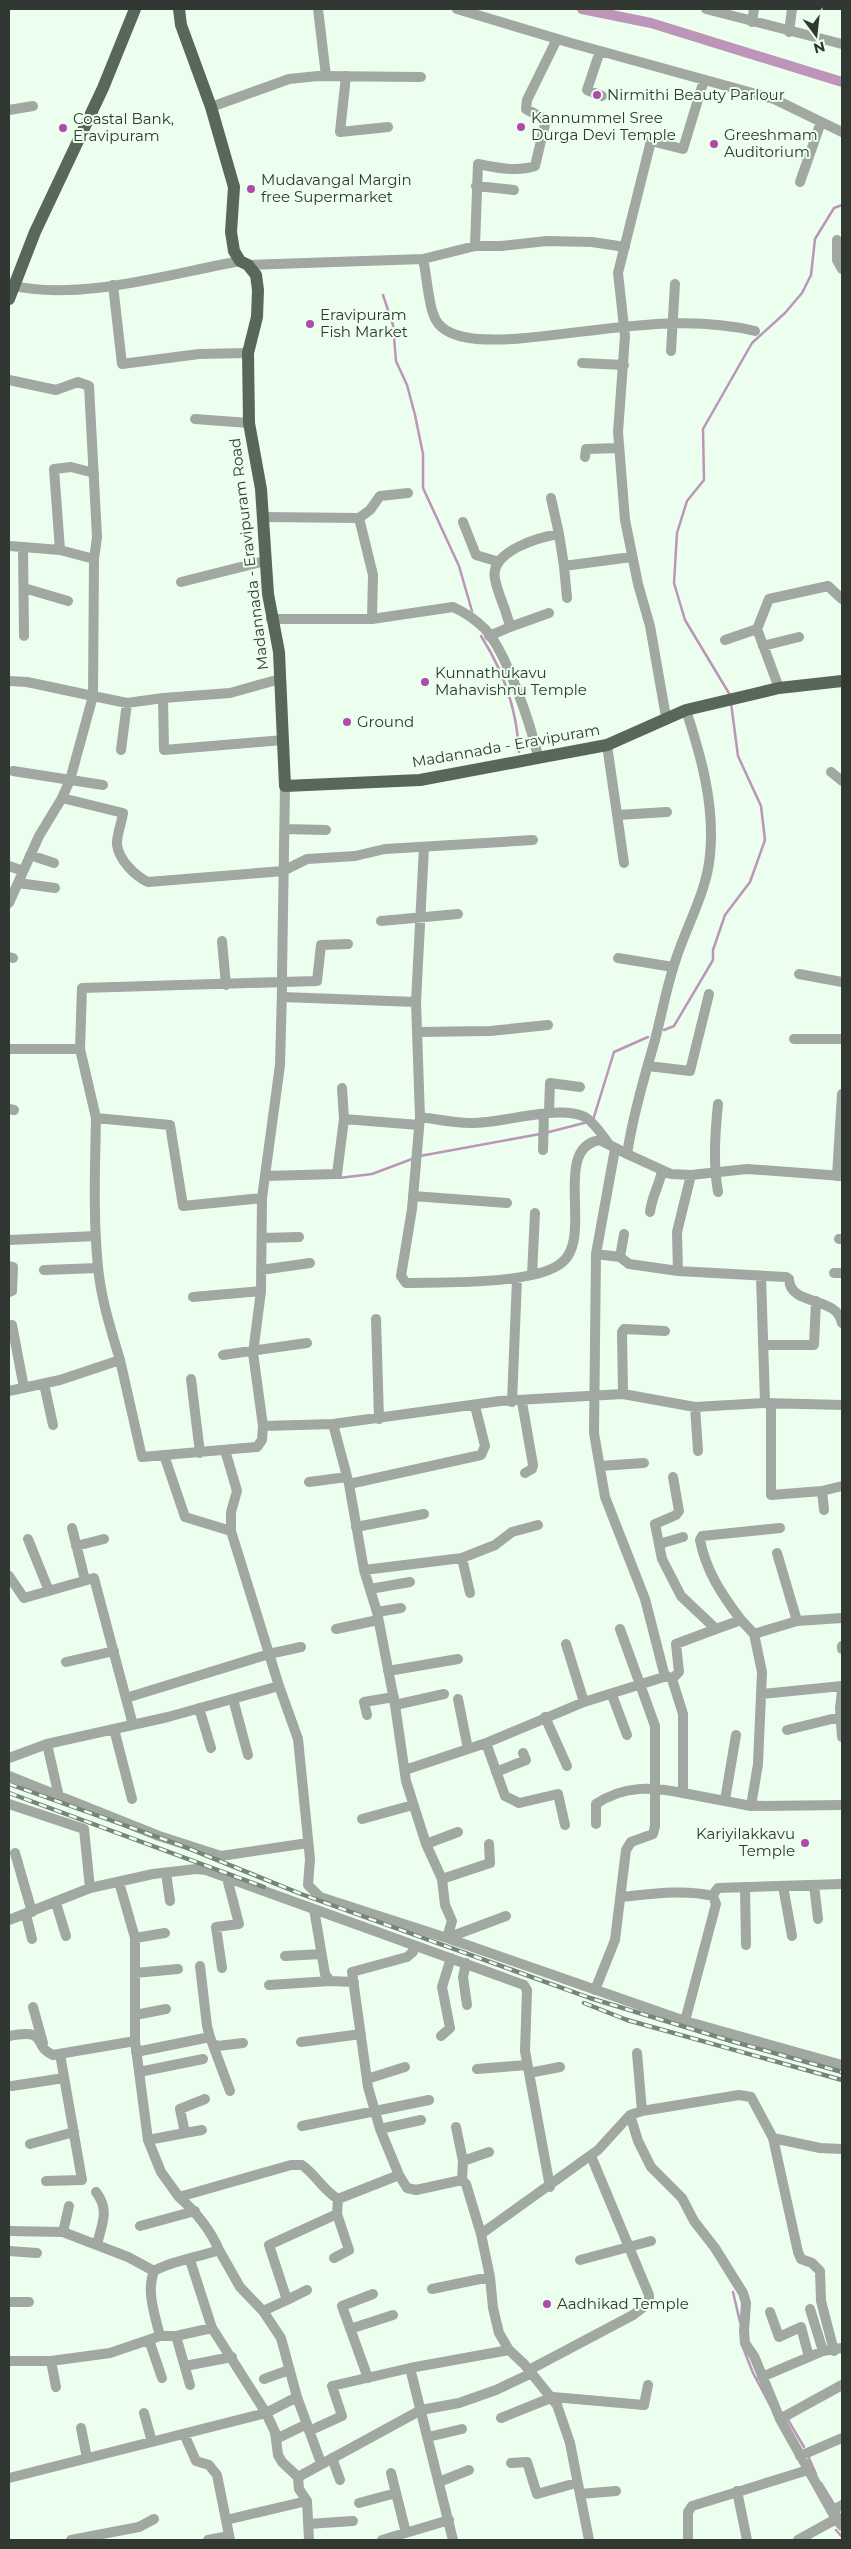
<svg xmlns="http://www.w3.org/2000/svg" width="851" height="2549" font-family="Montserrat,sans-serif">
<style>
.lines{fill:none;stroke-linecap:round;stroke-linejoin:round}
.stream{stroke:#bc95b8;stroke-width:2.5}
.canal{stroke:#bc95b8;stroke-width:10}
.minor{stroke:#a0a8a1;stroke-width:10}
.major{stroke:#59665a;stroke-width:12}
.rail-casing{stroke:#788479;stroke-width:4.5}
.rail{stroke:#ecffee;stroke-width:2.5;stroke-dasharray:8;stroke-linecap:butt}
.minor-bridge{stroke:#a0a8a1;stroke-width:10}
.poi-dot{fill:#b049ac;stroke:#ecffee;stroke-width:2}
.labels{text-anchor:middle;stroke-width:4;stroke-linejoin:round;paint-order:stroke}
.poi-label{font-size:15px;fill:#313831;stroke:#ecffee;text-anchor:start}
.street-label{font-size:15px;fill:#313831;stroke:#ecffee}
</style>
<rect width="100%" height="100%" fill="#ecffee"/>
<g class="lines">
<path class="stream" d="M383 295 393 325 396 361 407 385 415 415 423 454V488L459 566 472 611
M481 636C504 672 517 709 519 752
M730 695 685 620 674 583 677 533 687 501 704 480 703 429 752 343 785 313 802 293 811 275 815 239 834 208 842 205
M664 1030 674 1026 713 960V950L725 915 750 882 765 840 761 806 738 756 731 703
M593 1120 614 1052 648 1037
M545 1133 588 1122
M420 1156 540 1134
M339 1178 372 1174 412 1159
M733 2292 740 2322
M742 2345 753 2373 770 2405
M788 2420 804 2447
M809 2458 816 2474
M821 2483 835 2506
M838 2511 842 2518
M836 2530 842 2537"/>
<path class="canal" d="M582 9 651 23 842 82"/>
<path class="minor" d="M318 9 326 76
M457 9 571 43 774 99 842 132
M706 9 842 44
M752 22 754 9
M789 32 792 9
M600 51 587 90 602 96
M346 76 340 132 388 127
M211 107 289 79 318 76 421 77
M9 110 33 106
M800 182 821 122
M476 186 514 190
M837 240V260L842 269
M475 246 478 164C497 168 517 172 535 166L546 120 526 109 527 100 557 39
M423 259C427 276 428 302 434 316 444 343 491 340 514 339 594 333 676 312 755 331
M248 265 423 259 475 246H501L547 241 592 242 625 247
M9 285C79 302 169 274 240 261
M113 285 122 364 199 354 248 353
M671 351 675 284
M582 363 624 365
M9 380 56 390 78 382 89 386 97 537 94 559 93 696 27 682 9 681
M195 419 249 423
M585 457 586 449 619 448
M551 498 559 534
M264 517 359 518 370 510 380 496 408 493
M359 518 373 575 372 619
M463 522 476 555 499 562
M9 546 23 547 24 636
M23 547 60 550 54 469 71 467 94 473
M60 550 94 559
M564 566 567 598
M181 582 265 561
M24 588 68 601
M271 619H372L453 607C464 612 476 620 485 629 507 653 530 723 538 756
M510 627 549 613
M489 636 510 627C507 611 498 595 495 579 489 551 540 537 559 534L564 566 631 557
M725 640 757 629
M763 646 799 637
M779 688 757 629 769 599 828 586 842 599
M163 698 230 693 280 679
M686 710C701 756 715 805 710 855 707 891 687 925 676 959 667 985 662 1013 655 1040 644 1078 633 1116 627 1154L671 1174 691 1175 747 1169 842 1176
M666 717 650 626 638 584 625 520 618 432 625 336 618 273 651 141 683 149 704 80
M607 745 624 863
M121 750 127 703
M13 771 103 785
M831 772 842 781
M62 798 70 780 93 696 127 703 163 698 164 750 283 740
M617 815 667 812
M285 829 326 830
M424 847 416 1002 420 1117 412 1209 401 1276 406 1283C443 1282 531 1285 560 1264 596 1240 550 1148 600 1140L627 1154
M30 855 54 863
M9 866 23 871
M18 883 55 888
M9 903 39 836 62 798 123 813C122 822 116 837 117 845 119 860 135 876 148 882L283 871 307 859 355 856 385 849 533 840
M381 921 458 914
M222 941 226 985
M9 957 13 958
M618 958 673 967
M799 974 842 982
M282 975 285 786
M282 991 280 1065 262 1198 261 1291 253 1353 263 1426 333 1424 500 1401 623 1394 695 1407 765 1403 842 1405
M282 997 416 1002
M418 1032 490 1031 548 1025
M794 1039H842
M9 1049H80L96 1118 170 1125 183 1206 262 1198
M80 1049 82 988 317 981 321 945 348 944
M648 1066 690 1071 709 994
M342 1088 344 1119
M9 1109 14 1110
M549 1112 550 1083 580 1087
M420 1117C436 1119 453 1123 470 1123 501 1124 558 1104 585 1117 594 1122 602 1135 608 1143
M96 1118C95 1168 93 1218 98 1267 101 1299 111 1330 120 1360
M615 1149 596 1254 594 1433 605 1497 645 1599 665 1677
M543 1150 544 1114
M265 1176 337 1174 344 1119 419 1125
M837 1176 842 1094
M718 1192C713 1163 715 1134 718 1104
M413 1196 507 1203
M650 1212C652 1196 659 1186 662 1171
M262 1238 299 1237
M839 1239H842
M9 1240 96 1236
M596 1254 620 1257 629 1264 678 1271 786 1277 789 1279C790 1307 837 1295 842 1323
M620 1257 624 1234
M9 1266 13 1267 12 1291 9 1292
M44 1270 98 1268
M261 1270 310 1263
M678 1271 677 1232 691 1175
M834 1273H842
M532 1275 535 1213
M761 1276 765 1403
M193 1297 261 1291
M376 1319 379 1419
M12 1325 24 1388
M763 1345H814L816 1301
M223 1355 307 1343
M191 1379 200 1453
M44 1384 53 1425
M9 1391 60 1380 120 1360 142 1457 257 1447 262 1440 263 1426
M623 1394 622 1332 624 1329 665 1331
M512 1402 517 1279
M522 1402 533 1465 532 1469 525 1473
M771 1403V1495L822 1491 842 1486
M695 1407 698 1451
M225 1450 237 1491 231 1512V1531L279 1686 298 1739 310 1859 308 1885 320 1897 447 1938 452 1921 445 1905 442 1879 426 1844 406 1781 395 1705 377 1612 364 1570 349 1484 333 1424
M164 1455 185 1517 231 1531
M600 1466 644 1463
M673 1477 679 1511 676 1515 655 1524 662 1559 681 1596 716 1629 741 1620 754 1634
M309 1482 347 1477
M349 1484 481 1455 485 1446 475 1406
M822 1491 824 1510
M356 1527 424 1514
M72 1528 85 1580
M28 1539 49 1591
M659 1544 683 1537
M76 1546 104 1539
M777 1553 797 1621
M462 1558 470 1593
M364 1570 462 1558 495 1545 512 1532 538 1525
M9 1576 24 1598 94 1578 133 1725
M370 1589 410 1582
M377 1612 401 1608
M741 1620C722 1595 706 1571 700 1540L702 1536 712 1535 780 1528
M336 1629 378 1620
M566 1644 584 1702
M842 1646V1649
M66 1662 114 1651
M388 1671 458 1659
M672 1679 679 1672 676 1644 716 1629
M842 1691 840 1708 842 1737
M761 1694 842 1686
M612 1695 627 1735
M126 1698 269 1654 301 1647
M233 1699 248 1755
M458 1699 468 1749
M395 1705 444 1694
M199 1708 211 1748
M367 1715 364 1702 394 1697
M545 1717 567 1766
M114 1729 132 1799
M787 1730 840 1717
M486 1743 505 1796 519 1803 558 1794 565 1825
M47 1744 59 1797
M9 1758 47 1744 168 1717 279 1686
M405 1770 486 1743 584 1702 667 1676 672 1679 683 1714V1793L751 1806 842 1805
M496 1772 526 1760 523 1753
M9 1776 159 1836 221 1856 308 1843
M725 1800 736 1735
M9 1804 84 1829 90 1888
M751 1806 758 1764 762 1672 754 1634 797 1621 842 1618
M362 1819 413 1805
M596 1824V1804C624 1785 652 1787 683 1793
M426 1844 458 1832
M15 1853 32 1912
M166 1873 170 1901
M442 1879 490 1863 489 1844
M119 1882 135 1938V2041L148 2140 161 2172 179 2197
M814 1885 818 1919
M783 1886 792 1936
M745 1887 746 1945
M712 1896 718 1888 842 1884
M621 1897C651 1894 684 1889 713 1896L716 1904 685 2021
M56 1903 66 1936
M314 1909 325 1974 330 1981 354 1982
M26 1915 32 1939
M9 1920 90 1888 153 1874 196 1869 206 1870 524 1985 527 1990 525 2051 550 2187
M135 1938 165 1933
M447 1938 685 2021 842 2065
M447 1938 506 1916
M285 1956 321 1954
M466 1963 463 1977 467 2005
M200 1966 207 2026 210 2037
M222 1968 216 1927 239 1924 227 1878
M135 1973 178 1969
M269 1985 330 1981
M595 1990 615 1940 626 1850 631 1842 653 1834 655 1826V1726L620 1629
M33 2007 43 2043
M135 2015 166 2009
M9 2036C51 2028 31 2046 53 2055L135 2041
M441 2036 450 2028 442 1987 451 1958
M301 2042 361 2034
M213 2044 218 2046 243 2043
M136 2052 210 2037 230 2091
M637 2053 642 2111
M477 2069 527 2065
M139 2072 203 2059
M529 2073 560 2067
M367 2079 405 2067
M12 2086 64 2078
M630 2115 638 2141 651 2167 682 2198 694 2221 715 2248 743 2293 746 2303 744 2331 745 2343 754 2356 780 2419 836 2519 842 2526
M302 2126 429 2100
M456 2127 463 2161 462 2180
M380 2129 421 2120
M185 2133 202 2130
M773 2138 798 2252 801 2259 812 2263 820 2271 821 2301 834 2351
M148 2140 185 2133 180 2109 205 2099
M30 2144 74 2132
M463 2161 489 2152
M399 2175 380 2129 368 2087 352 1972 407 1957 413 1952V1945
M46 2181 82 2180 60 2054
M96 2192C110 2210 102 2224 97 2244
M140 2226 195 2211
M9 2231 63 2232 128 2257 154 2271
M63 2232 69 2206
M219 2250 240 2287 263 2311 281 2338 297 2397 321 2463
M9 2251 37 2253
M334 2258 349 2250 337 2214
M190 2260 212 2328 266 2413 275 2432 278 2455 282 2462 298 2477 299 2489 307 2501 309 2540
M580 2260 651 2241
M432 2289 490 2277
M287 2300 307 2290
M10 2302H29
M810 2309 823 2351
M263 2311 287 2300 269 2245 337 2214 338 2199
M770 2312 779 2337 801 2327 809 2357
M350 2329 393 2315
M160 2336H176L212 2328
M176 2336 190 2385
M149 2340 162 2378
M9 2361H51L110 2353 160 2336C155 2315 146 2292 154 2271 171 2261 199 2257 219 2250 210 2229 196 2212 179 2197L291 2165H302C316 2175 323 2190 338 2199L399 2175 407 2188 416 2190 462 2180 466 2184 481 2234
M51 2361 56 2387
M185 2366 232 2357
M410 2368 453 2540
M529 2370 633 2315 649 2303V2295L591 2156
M762 2377 823 2351 842 2348
M368 2378 342 2306 373 2294
M264 2379 289 2370
M144 2413 152 2442
M501 2418 553 2397 644 2405 648 2385
M780 2419 842 2385
M81 2428 87 2458
M309 2431 342 2416 332 2386 410 2368 509 2350
M184 2434 196 2461 209 2465 217 2475 230 2540
M428 2437 462 2429
M276 2439 307 2424
M800 2456 842 2438
M332 2458 340 2480
M511 2463 527 2462 537 2494 576 2483
M391 2473 406 2533
M298 2477 421 2410 459 2403 496 2390 532 2373
M9 2478 266 2413 297 2397
M439 2482 469 2470
M737 2491 747 2540
M580 2494 616 2491
M359 2503 396 2493
M833 2510 842 2505
M226 2520 307 2501
M308 2524 353 2521
M71 2540 139 2527 154 2519
M208 2540 229 2536
M382 2540 449 2520
M589 2540 570 2443 557 2405 524 2364 509 2350 499 2333 493 2308 490 2277 481 2234 598 2150 630 2115 642 2111 739 2095 751 2097 773 2138 820 2148 842 2149
M688 2540V2512L692 2506 808 2470
M798 2540 836 2519"/>
<path class="major" d="M179 9 181 25 211 107 234 187 231 232 234 251 240 261 248 265 256 275 258 290 257 317 248 353 249 423 261 489 268 594 279 652 285 786 420 780 607 745 686 710 779 688 842 681
M9 299 35 232 103 88 135 9"/>
<defs>
<path id="rail" d="M9 1784 180 1845 301 1894 590 1998 731 2041 842 2072
M9 1793 264 1887
M584 2003 627 2020 842 2080"/>
</defs>
<use href="#rail" class="rail-casing"/>
<use href="#rail" class="rail"/>
<path class="minor-bridge" d="M282 991V975"/>
</g>
<g class="poi-dot">
<circle cx="597" cy="95" r="5"/>
<circle cx="521" cy="127" r="5"/>
<circle cx="63" cy="128" r="5"/>
<circle cx="714" cy="144" r="5"/>
<circle cx="251" cy="189" r="5"/>
<circle cx="310" cy="324" r="5"/>
<circle cx="425" cy="682" r="5"/>
<circle cx="347" cy="722" r="5"/>
<circle cx="805" cy="1843" r="5"/>
<circle cx="547" cy="2304" r="5"/>
</g>
<g class="labels">
<g class="poi-label">
<text x="607" y="100">Nirmithi Beauty Parlour</text>
<text x="531" y="123">Kannummel Sree<tspan x="531" dy="17">Durga Devi Temple</tspan></text>
<text x="73" y="124">Coastal Bank,<tspan x="73" dy="17">Eravipuram</tspan></text>
<text x="724" y="140">Greeshmam<tspan x="724" dy="17">Auditorium</tspan></text>
<text x="261" y="185">Mudavangal Margin<tspan x="261" dy="17">free Supermarket</tspan></text>
<text x="320" y="320">Eravipuram<tspan x="320" dy="17">Fish Market</tspan></text>
<text x="435" y="678">Kunnathukavu<tspan x="435" dy="17">Mahavishnu Temple</tspan></text>
<text x="357" y="727">Ground</text>
<text x="795" y="1839" text-anchor="end">Kariyilakkavu<tspan x="795" dy="17">Temple</tspan></text>
<text x="557" y="2309">Aadhikad Temple</text>
</g>
<g class="street-label">
<text transform="translate(249 554) rotate(-97)" y="5">Madannada - Eravipuram Road</text>
<text transform="translate(506 746) rotate(-10)" y="5">Madannada - Eravipuram</text>
</g>
</g>
<rect width="851" height="2549" fill="none" stroke="#313831" stroke-width="20"/>
<g transform="translate(816 35) rotate(165)" stroke="#ecffee" stroke-width="4" paint-order="stroke">
<path d="M0-4L9 19L0 12L-9 19Z" fill="#313831"/>
<text y="-8" font-size="14" font-weight="bold" text-anchor="middle" fill="#313831">N</text>
</g>
</svg>
